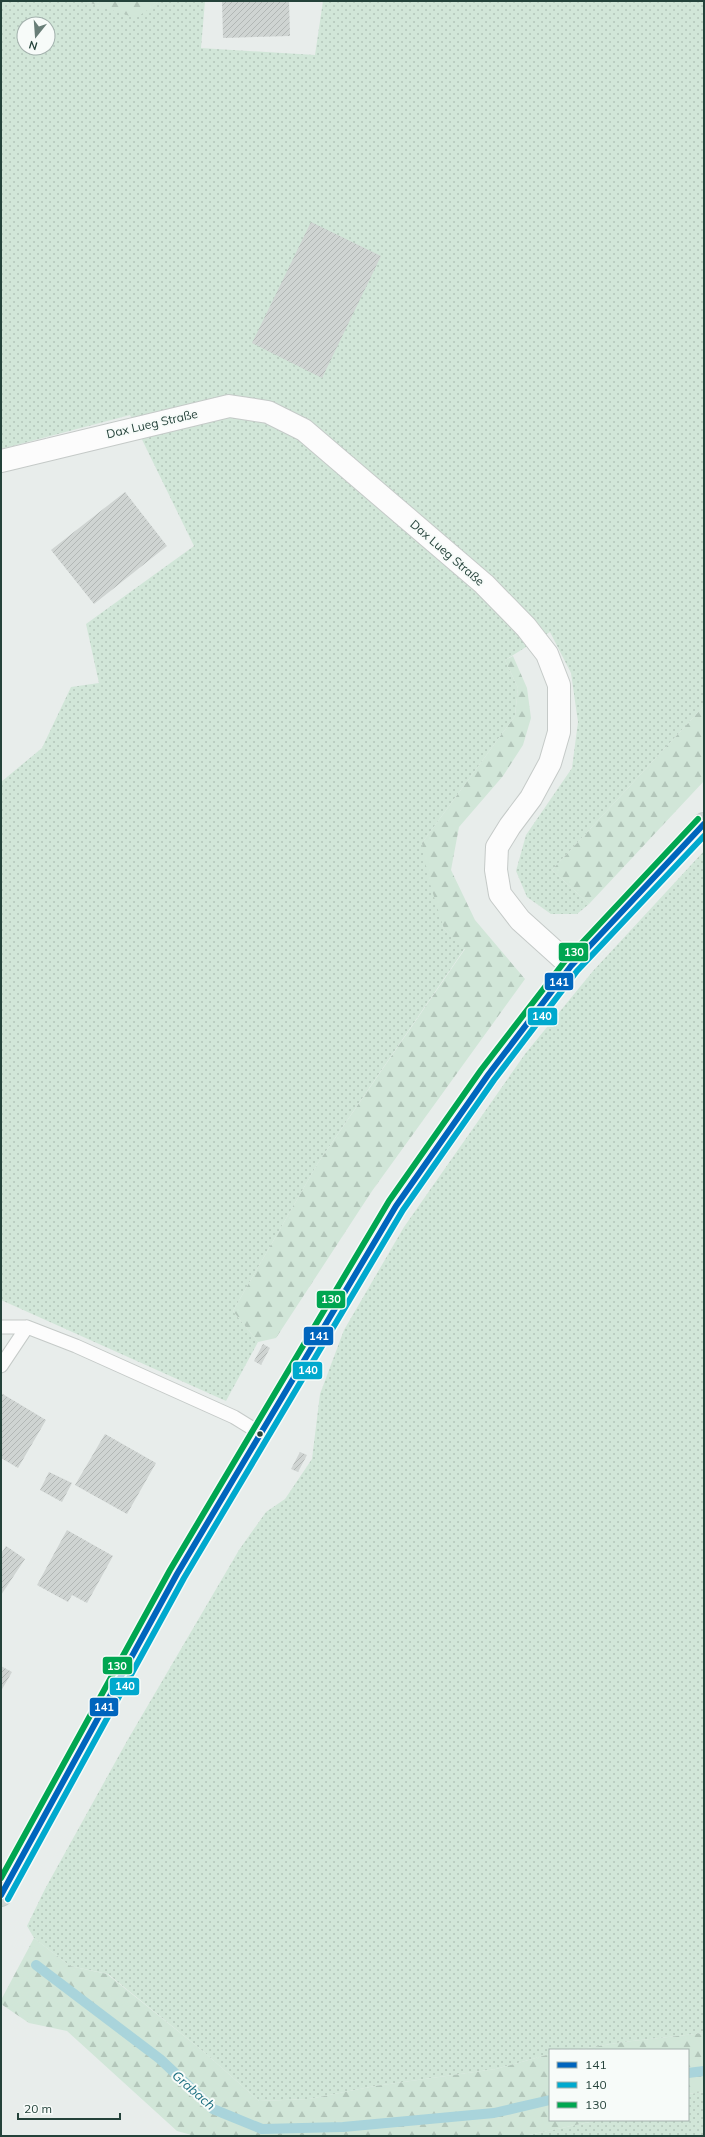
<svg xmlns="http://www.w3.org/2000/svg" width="705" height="2137" font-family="Mulish,sans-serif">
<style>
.grass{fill:url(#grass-dots);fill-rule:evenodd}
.forest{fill:url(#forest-firs)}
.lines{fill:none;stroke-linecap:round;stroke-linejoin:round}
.stream{stroke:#a9d4db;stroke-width:10}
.building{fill:url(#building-hatch)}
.service-casing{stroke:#c5cac8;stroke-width:15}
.minor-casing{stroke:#c5cac8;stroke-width:24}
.primary-casing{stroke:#c3ccc9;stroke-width:24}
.service{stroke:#fcfcfc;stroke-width:13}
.minor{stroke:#fcfcfc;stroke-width:22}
.primary{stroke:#cfd7d5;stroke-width:22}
.bus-1-casing{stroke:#f7fbf9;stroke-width:9}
.bus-2-casing{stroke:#f7fbf9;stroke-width:9}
.bus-3-casing{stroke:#f7fbf9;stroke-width:9}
.bus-1{stroke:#0065bd;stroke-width:6}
.bus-2{stroke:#00a9ce;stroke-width:6}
.bus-3{stroke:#00a651;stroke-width:6}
.bus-dot{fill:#24423a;stroke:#f7fbf9;stroke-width:1.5}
.labels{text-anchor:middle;stroke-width:4;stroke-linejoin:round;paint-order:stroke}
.street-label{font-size:12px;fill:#24423a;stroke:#f7fbf9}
.water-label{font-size:13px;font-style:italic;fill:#1c6f80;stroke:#f7fbf9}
.line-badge{stroke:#f7fbf9;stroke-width:1.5}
.badge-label{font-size:11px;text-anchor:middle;font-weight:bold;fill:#fff}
</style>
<defs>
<pattern id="grass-dots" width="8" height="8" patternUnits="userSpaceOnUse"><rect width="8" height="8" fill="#d1e6d8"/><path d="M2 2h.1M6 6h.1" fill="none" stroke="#b3c6ba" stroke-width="1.8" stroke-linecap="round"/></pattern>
<pattern id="forest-firs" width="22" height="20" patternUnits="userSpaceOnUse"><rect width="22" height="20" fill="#d1e6d8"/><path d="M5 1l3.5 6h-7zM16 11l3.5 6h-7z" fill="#b3c6ba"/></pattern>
<pattern id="building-hatch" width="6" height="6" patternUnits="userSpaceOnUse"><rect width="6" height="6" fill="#cfd4d2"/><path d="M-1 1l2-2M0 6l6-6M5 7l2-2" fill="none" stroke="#b2b7b5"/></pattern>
</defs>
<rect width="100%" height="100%" fill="#e8edeb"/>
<path class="grass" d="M1 1H84L136 17 160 1H205L201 48 315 55 323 1H704V706L552 870 589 904 577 914H551L527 897 516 871 526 835 572 768 578 722 571 673 550 632 505 660 518 688 515 716 422 843 444 929 465 948 318 1163 233 1311 258 1342 226 1401 1 1300V782L42 748 71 687 99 683 86 624 194 546 130 415 1 449ZM24 24H48V48H24Z
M704 851V2033L623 2042 575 2050H550V2054L496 2069 375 2086 309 2099 259 2101 204 2052 108 1974 70 1966 34 1938 27 1926 45 1889 127 1741 239 1550 266 1512 285 1499 312 1459 320 1394 344 1330 404 1227 525 1054 593 971Z
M704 2092V2136H524L599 2120H688V2094Z"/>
<path class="forest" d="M84 1H160L136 18Z
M513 656 527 688 531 718 523 745 503 776 459 827 451 870 475 920 525 979 372 1191 276 1338 258 1342 233 1311 318 1163 465 949 444 929 427 874 422 843 515 716 518 688 505 660Z
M704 706V781L589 904 552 870Z
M34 1938 70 1966 107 1974 204 2052 259 2101 309 2099 375 2086 496 2069 550 2054V2120H599L524 2136H195L177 2131 67 2031 29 2023 1 2004V2000Z
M704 2033V2092L688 2094V2050H575L623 2042Z"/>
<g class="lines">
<path class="stream" d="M36 1965 160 2059 213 2109 262 2129 343 2127 494 2113 550 2100
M688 2073 704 2071"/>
</g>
<path class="building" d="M222 1H289L290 36 223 38Z
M311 222 381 256 322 378 252 343Z
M125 492 167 546 94 604 51 550Z
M263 1344 270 1348 261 1365 254 1361Z
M1 1393 46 1420 18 1468 1 1458Z
M105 1434 156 1463 127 1514 75 1485Z
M300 1452 307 1455 298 1472 291 1469Z
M49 1472 72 1483 62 1502 40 1490Z
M67 1530 113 1556 87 1603 72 1595 68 1602 37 1585Z
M6 1546 25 1559 1 1595V1554Z
M1 1666 12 1672 1 1691Z"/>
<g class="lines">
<defs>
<path id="service" d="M1 1327H27
M1 1366 27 1327 76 1346 234 1417 260 1433"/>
<path id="minor" d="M1 461 229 406 268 412 304 430 484 584 526 627 547 654 559 685V732L550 763 531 798 510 826 497 847 496 870 500 894 520 920 571 966"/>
<path id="primary" d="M1 1895 177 1574 396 1206 488 1075 571 966 704 824"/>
</defs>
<use href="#service" class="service-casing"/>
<use href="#minor" class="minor-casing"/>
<use href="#primary" class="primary-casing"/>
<use href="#service" class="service"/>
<use href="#minor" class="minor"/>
<use href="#primary" class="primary"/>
<defs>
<path id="bus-1" d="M1 1895 177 1574 396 1206 488 1075 571 966 704 824"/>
<path id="bus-2" d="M8 1899 184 1578 403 1210 494 1080 577 971 704 836"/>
<path id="bus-3" d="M1 1878 170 1570 389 1201 481 1070 565 961 698 819"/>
</defs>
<use href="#bus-1" class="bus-1-casing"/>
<use href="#bus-2" class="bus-2-casing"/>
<use href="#bus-3" class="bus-3-casing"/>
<use href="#bus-1" class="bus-1"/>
<use href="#bus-2" class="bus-2"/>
<use href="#bus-3" class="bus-3"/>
</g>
<circle class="bus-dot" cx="260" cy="1434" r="3.5"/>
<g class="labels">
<g class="street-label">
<text transform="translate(152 424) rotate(-13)" y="4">Dax Lueg Straße</text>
<text transform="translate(447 553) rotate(41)" y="4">Dax Lueg Straße</text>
</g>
<g class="water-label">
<text transform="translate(194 2090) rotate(41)" y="5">Grabach</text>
</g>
</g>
<g class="line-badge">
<rect x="558" y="942" width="31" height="20" rx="4" fill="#00a651"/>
<rect x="544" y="972" width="30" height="19" rx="4" fill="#0065bd"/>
<rect x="527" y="1007" width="31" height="19" rx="4" fill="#00a9ce"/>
<rect x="316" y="1290" width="30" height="19" rx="4" fill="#00a651"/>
<rect x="303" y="1326" width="31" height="20" rx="4" fill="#0065bd"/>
<rect x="292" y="1361" width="31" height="19" rx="4" fill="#00a9ce"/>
<rect x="102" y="1656" width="31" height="19" rx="4" fill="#00a651"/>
<rect x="109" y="1677" width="31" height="19" rx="4" fill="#00a9ce"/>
<rect x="89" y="1697" width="30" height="20" rx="4" fill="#0065bd"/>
</g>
<g class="badge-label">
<text x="574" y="956">130</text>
<text x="559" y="986">141</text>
<text x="542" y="1020">140</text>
<text x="331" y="1303">130</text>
<text x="319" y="1340">141</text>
<text x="308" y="1374">140</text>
<text x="117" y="1670">130</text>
<text x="125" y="1690">140</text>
<text x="104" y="1711">141</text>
</g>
<rect width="705" height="2137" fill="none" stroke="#24423a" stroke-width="4"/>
<rect x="549" y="2049" width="140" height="72" fill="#f7fbf9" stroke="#a3b1ad"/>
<rect x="557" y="2062" width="20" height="6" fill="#0065bd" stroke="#a3b1ad"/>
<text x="585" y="2069" font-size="12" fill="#24423a">141</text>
<rect x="557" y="2082" width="20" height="6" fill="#00a9ce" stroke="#a3b1ad"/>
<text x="585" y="2089" font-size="12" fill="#24423a">140</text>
<rect x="557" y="2102" width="20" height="6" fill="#00a651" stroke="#a3b1ad"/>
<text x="585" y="2109" font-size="12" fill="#24423a">130</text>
<g transform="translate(36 36) rotate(197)"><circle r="19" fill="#f7fbf9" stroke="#a3b1ad"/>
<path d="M0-3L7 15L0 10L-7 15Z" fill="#697e78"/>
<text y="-6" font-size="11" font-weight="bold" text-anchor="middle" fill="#24423a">N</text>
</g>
<path d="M18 2113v6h102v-6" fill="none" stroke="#24423a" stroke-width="2"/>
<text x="24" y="2113" font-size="12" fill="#24423a" stroke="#f7fbf9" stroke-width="3" paint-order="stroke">20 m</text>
</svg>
